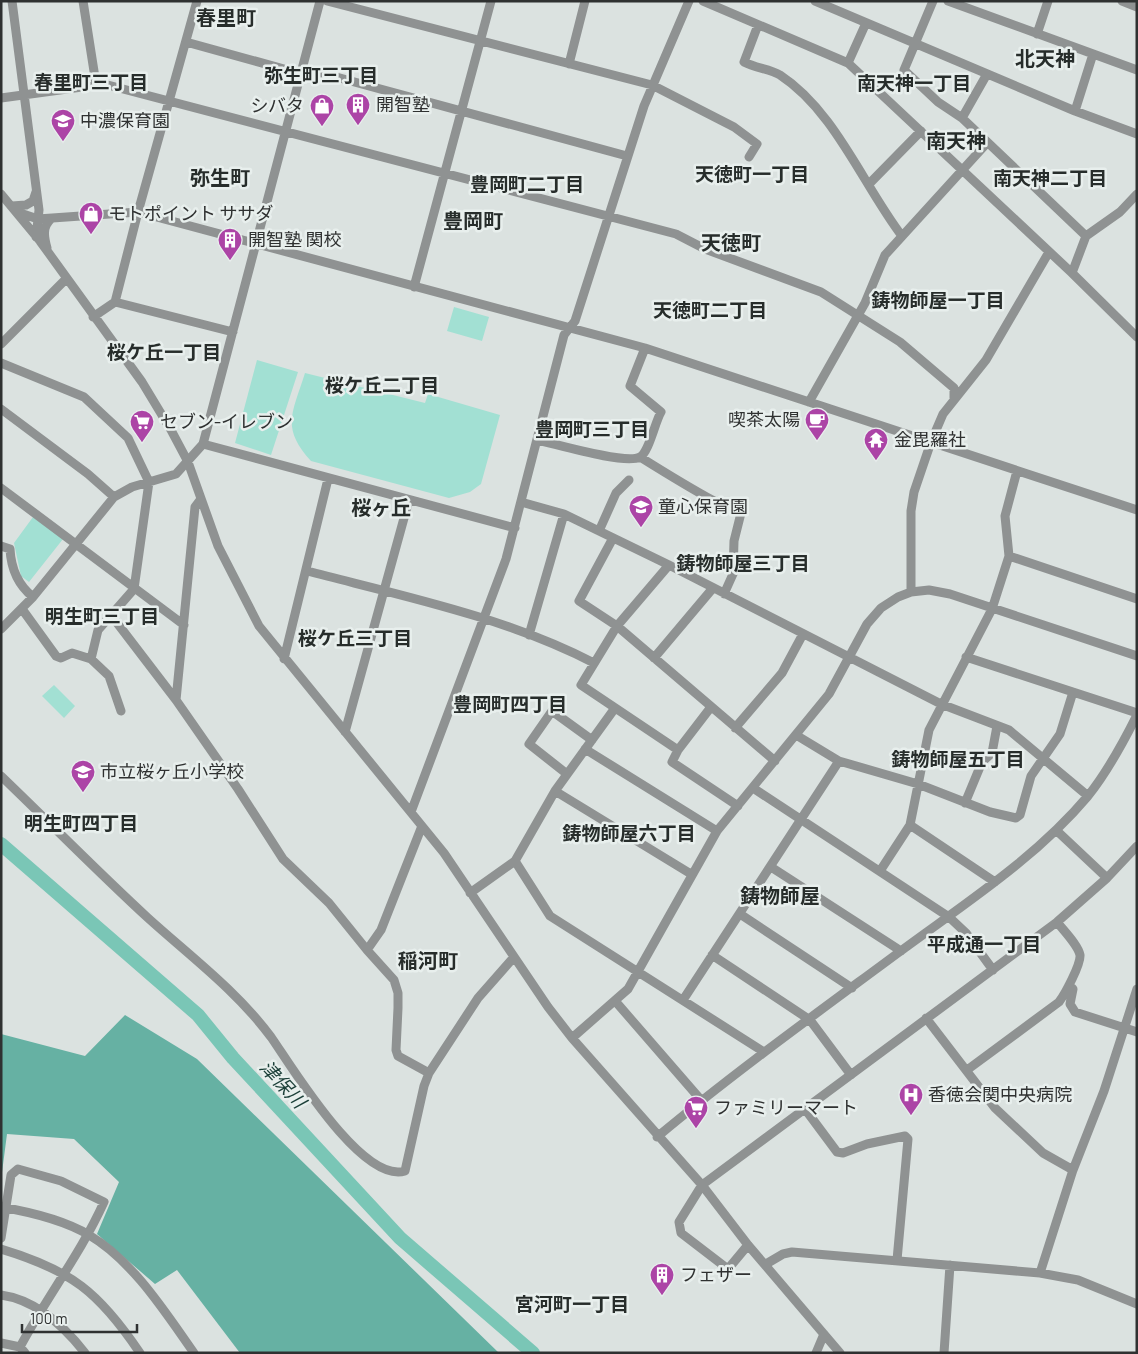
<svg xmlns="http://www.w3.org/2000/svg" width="1138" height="1354" font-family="Barlow,'Noto Sans JP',sans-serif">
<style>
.green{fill:#a2e0d3}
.forest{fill:#66b1a3}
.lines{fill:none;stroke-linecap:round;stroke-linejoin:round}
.river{stroke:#7ac6b6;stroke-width:14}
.minor{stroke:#8f9292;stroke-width:9}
.labels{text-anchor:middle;stroke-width:5;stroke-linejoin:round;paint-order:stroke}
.poi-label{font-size:18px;fill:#2f3131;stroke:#e8efed;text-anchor:start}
.neighbourhood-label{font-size:19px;font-weight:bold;fill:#272d2b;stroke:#e8efed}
.water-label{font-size:19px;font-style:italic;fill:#1b3f38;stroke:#e8efed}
.quarter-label{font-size:20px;font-weight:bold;fill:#272d2b;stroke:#e8efed}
</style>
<rect width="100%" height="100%" fill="#dbe2e0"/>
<path class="green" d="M454 307 489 317 482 341 447 331Z
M257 360 298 372 271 455 235 443Z
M305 373 425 403 428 394 500 415 481 484 470 492 449 498 311 461C280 427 293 412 305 373Z
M33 517 63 539 29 582 21 576 14 543Z
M54 685 75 706 64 718 42 696Z"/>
<path class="forest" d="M125 1015 197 1059 499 1353H240L177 1270 155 1284 97 1234 119 1182 74 1139 7 1134 1 1180V1034L85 1056Z"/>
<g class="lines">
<path class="river" d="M1 844 198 1015 233 1058 400 1238 533 1353"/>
<path class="minor" d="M12 1 39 210 36 237
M83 1 96 84
M327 1 652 85 734 127 757 144 749 157
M703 1 848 63 1072 273 1137 337
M815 1 1075 111 1137 134
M933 1 904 70 938 102 962 118
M948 1 1137 70
M1122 1 1137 7
M758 25 744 62C755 68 770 69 780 75 835 111 863 185 902 236
M1037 34 1048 1
M186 42 302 74
M848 63 866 23
M569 64 585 1
M303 68 627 156
M987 74 962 118 1086 236
M1 98 104 84 676 234 705 249 821 292 900 342 954 388V398
M1075 111 1093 54
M869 184 921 131
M1 194 40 241 142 382 171 430 188 462 218 546 259 626 444 853 548 1007 572 1038 702 1185 748 1245 840 1353
M12 206 26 205 33 201 36 192
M17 212 38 219 138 212 645 348 1137 510
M47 248C44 237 42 227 51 219
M1072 273 1086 236 1120 212 1137 194
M414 287 491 1
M115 302 233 332
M93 317 115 302 138 212 197 1
M1 344 66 279
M1 363 84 397 128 438 149 482 134 589 98 630 91 659
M809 402 865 303 885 255 987 143
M1 409 88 474 114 497
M537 440C556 444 625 465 640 457 649 452 655 422 661 412L630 386 645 348
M203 444 515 528
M640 457C664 472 688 487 714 501 723 505 735 505 741 513L734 541 733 574 724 594
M1 488 184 625
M201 499 195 507 176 700 238 789 283 859 329 903 367 950 394 980 398 993V1008L396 1050 398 1056 429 1073
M521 502 564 514 669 565 941 704 1009 730 1088 796
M599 531 616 493 629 480
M613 538 579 601 617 626 775 761
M1 546 10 549C11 568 18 585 33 597
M1009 556 1137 599
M669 565 617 626 581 685 678 750 711 707
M307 571C403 596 505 617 594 663
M911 592V511L914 492 931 442 943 414 986 360 1049 252
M22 609 56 656 61 658 72 653 91 659 109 676 121 711
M111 615 176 700
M1 629 33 597 114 497 132 487 176 474 203 444 320 1
M529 635 564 514
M966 657 1137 713
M654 658 713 588
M284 659 328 479
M735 728 782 673 803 634
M345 732 409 500
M796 735 839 761 918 784 990 812 1016 818 1020 815 1031 776 1060 734 1073 692
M585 749 717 831
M678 750 672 762 738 806
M567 774 529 744 552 711 592 740
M1 776C50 823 98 872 148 918 190 956 237 991 271 1037 292 1067 362 1184 405 1171L424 1086 429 1073 478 998 514 957
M753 788 949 917 966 933 993 970
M555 791 691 874
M965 803 982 762 992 753 997 726
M411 812 506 559 564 335 575 321 644 106 689 1
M910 825 995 882
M1056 830 1107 878
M515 861 550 916 764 1052
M771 867 901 951
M880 871 910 825 929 730 992 609 1009 556 1005 516 1017 471
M470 893 515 861 555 791 615 708
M740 914 852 988
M367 950 381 930 422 826
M712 955 810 1020 851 1075
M1069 985 1073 989 1070 1004 1075 1012 1137 1032
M683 1000 839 761
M616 1002 701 1100
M926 1018 995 1108 1043 1153 1073 1170
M572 1038 628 989 717 831 829 694 867 624 881 608 898 597 911 592 929 590 950 594 1137 656
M967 1070 1059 1002C1065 994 1081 964 1080 955 1078 945 1064 931 1057 922
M805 1109 837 1152 843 1153 867 1144 905 1136 908 1139 897 1260
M657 1137C735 1072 817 1013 898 953 964 904 1035 859 1088 796 1108 771 1123 743 1137 715
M1 1207C30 1212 64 1220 89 1235 133 1261 165 1312 194 1353
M1 1238 11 1175 18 1169 61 1181 104 1202C81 1253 46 1298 20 1347
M748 1245 728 1269 681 1233 679 1222 702 1185 1057 922 1107 878 1137 846
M1 1249C71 1270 99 1292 140 1353
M766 1264 783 1254 792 1252 1040 1273 1078 1280 1137 1304
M1040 1273 1073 1170 1104 1091 1137 989
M1 1295C37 1300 64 1326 85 1353
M1 1343 20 1347 25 1353
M816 1353 824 1334
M944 1353 950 1265"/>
</g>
<defs>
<symbol id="building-pin" viewBox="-11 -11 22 30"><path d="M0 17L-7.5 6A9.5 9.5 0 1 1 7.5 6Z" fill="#ac44a6" stroke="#e8efed"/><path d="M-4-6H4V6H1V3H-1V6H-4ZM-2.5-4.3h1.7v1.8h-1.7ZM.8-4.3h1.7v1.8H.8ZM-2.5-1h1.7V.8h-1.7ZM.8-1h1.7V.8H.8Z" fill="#fff"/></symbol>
<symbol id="shop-pin" viewBox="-11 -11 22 30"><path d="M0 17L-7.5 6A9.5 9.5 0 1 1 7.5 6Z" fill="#ac44a6" stroke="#e8efed"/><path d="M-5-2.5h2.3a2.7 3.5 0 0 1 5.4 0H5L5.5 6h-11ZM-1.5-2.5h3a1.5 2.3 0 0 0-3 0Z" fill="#fff"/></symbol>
<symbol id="school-pin" viewBox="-11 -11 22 30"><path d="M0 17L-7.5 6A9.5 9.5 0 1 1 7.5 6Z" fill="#ac44a6" stroke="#e8efed"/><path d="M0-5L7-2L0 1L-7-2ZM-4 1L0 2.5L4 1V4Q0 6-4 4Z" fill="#fff"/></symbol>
<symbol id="cafe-pin" viewBox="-11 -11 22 30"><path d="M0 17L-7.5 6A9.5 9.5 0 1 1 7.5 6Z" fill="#ac44a6" stroke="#e8efed"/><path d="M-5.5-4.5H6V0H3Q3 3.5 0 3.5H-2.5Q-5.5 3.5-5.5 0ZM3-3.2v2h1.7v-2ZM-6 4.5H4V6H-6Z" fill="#fff"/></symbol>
<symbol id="supermarket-pin" viewBox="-11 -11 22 30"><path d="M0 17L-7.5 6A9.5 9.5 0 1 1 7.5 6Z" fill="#ac44a6" stroke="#e8efed"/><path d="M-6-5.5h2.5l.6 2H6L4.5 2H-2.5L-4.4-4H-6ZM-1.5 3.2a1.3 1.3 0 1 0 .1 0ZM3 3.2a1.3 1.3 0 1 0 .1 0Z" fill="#fff"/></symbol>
<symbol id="temple-pin" viewBox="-11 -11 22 30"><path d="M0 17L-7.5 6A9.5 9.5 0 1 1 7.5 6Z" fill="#ac44a6" stroke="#e8efed"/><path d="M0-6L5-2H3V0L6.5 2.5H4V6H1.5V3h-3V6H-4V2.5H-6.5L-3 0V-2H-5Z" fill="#fff"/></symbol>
<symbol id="hospital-pin" viewBox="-11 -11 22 30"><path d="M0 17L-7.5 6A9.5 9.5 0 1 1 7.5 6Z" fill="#ac44a6" stroke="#e8efed"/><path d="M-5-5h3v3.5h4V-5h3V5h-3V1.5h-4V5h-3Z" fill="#fff"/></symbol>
</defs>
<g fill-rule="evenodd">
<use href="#building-pin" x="344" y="91" width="28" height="38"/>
<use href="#shop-pin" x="308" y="92" width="28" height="38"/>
<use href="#school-pin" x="49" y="107" width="28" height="38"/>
<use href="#shop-pin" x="77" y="200" width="28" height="38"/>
<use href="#building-pin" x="216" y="226" width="28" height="38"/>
<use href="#cafe-pin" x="803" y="406" width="28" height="38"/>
<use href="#supermarket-pin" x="128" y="408" width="28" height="38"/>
<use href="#temple-pin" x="862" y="426" width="28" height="38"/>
<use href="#school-pin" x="627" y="493" width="28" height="38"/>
<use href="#school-pin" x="69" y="758" width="28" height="38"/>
<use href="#hospital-pin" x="897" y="1081" width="28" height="38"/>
<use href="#supermarket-pin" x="682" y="1094" width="28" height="38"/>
<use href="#building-pin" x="648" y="1261" width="28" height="38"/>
</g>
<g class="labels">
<g class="poi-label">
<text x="376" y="111">開智塾</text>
<text x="304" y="112" text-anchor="end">シバタ</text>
<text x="80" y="127">中濃保育園</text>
<text x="108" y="220">モトポイント ササダ</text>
<text x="248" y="246">開智塾 関校</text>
<text x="800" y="426" text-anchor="end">喫茶太陽</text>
<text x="160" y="428">セブン-イレブン</text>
<text x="894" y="446">金毘羅社</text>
<text x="658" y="513">童心保育園</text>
<text x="100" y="778">市立桜ヶ丘小学校</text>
<text x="928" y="1101">香徳会関中央病院</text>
<text x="714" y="1114">ファミリーマート</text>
<text x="680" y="1281">フェザー</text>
</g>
<g class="neighbourhood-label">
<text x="321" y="82">弥生町三丁目</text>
<text x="91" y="89">春里町三丁目</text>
<text x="914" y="90">南天神一丁目</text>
<text x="752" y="181">天徳町一丁目</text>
<text x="1050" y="185">南天神二丁目</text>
<text x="527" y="191">豊岡町二丁目</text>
<text x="938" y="307">鋳物師屋一丁目</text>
<text x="710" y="317">天徳町二丁目</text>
<text x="164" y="359">桜ケ丘一丁目</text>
<text x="382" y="392">桜ケ丘二丁目</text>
<text x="592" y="436">豊岡町三丁目</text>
<text x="743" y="570">鋳物師屋三丁目</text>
<text x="102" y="623">明生町三丁目</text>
<text x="355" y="645">桜ケ丘三丁目</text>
<text x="510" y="711">豊岡町四丁目</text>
<text x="958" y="766">鋳物師屋五丁目</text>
<text x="81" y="830">明生町四丁目</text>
<text x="629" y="840">鋳物師屋六丁目</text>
<text x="984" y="951">平成通一丁目</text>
<text x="572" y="1311">宮河町一丁目</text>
</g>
<g class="water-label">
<text transform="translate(283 1084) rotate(47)" y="7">津保川</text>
</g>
<g class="quarter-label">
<text x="226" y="25">春里町</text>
<text x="1045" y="66">北天神</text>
<text x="956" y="148">南天神</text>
<text x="220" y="185">弥生町</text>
<text x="473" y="228">豊岡町</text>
<text x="731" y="250">天徳町</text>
<text x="381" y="515">桜ヶ丘</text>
<text x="780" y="903">鋳物師屋</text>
<text x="428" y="968">稲河町</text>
</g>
</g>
<rect width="1138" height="1354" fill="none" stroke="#2f3131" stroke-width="5"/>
<path d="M22 1324v8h115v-8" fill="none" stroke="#2f3131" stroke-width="2.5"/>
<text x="30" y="1324" font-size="15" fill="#2f3131" stroke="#e8efed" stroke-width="4" paint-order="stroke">100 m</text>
</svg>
